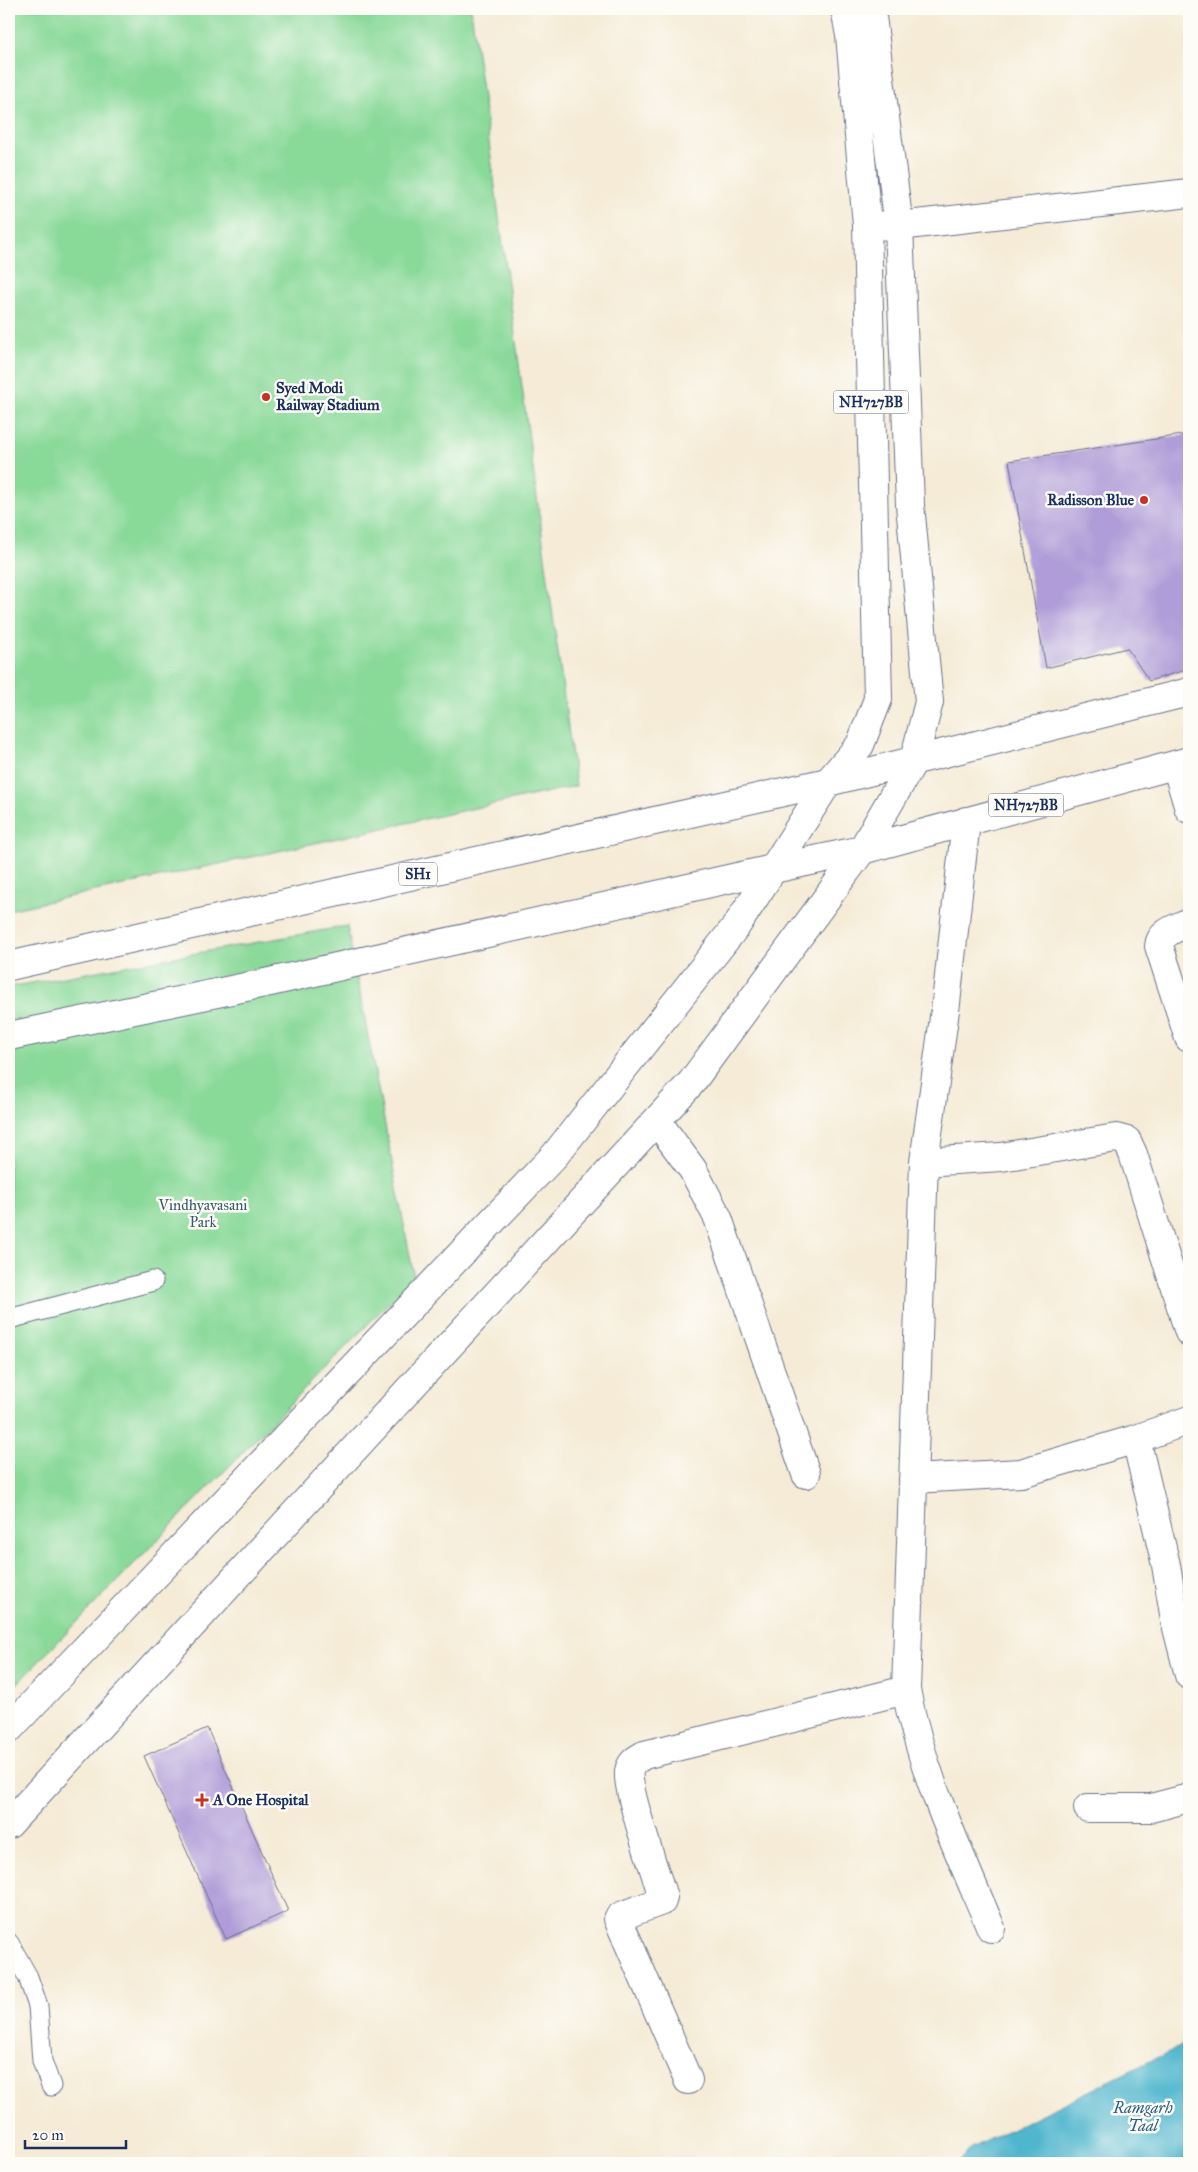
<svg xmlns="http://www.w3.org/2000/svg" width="1198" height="2172" font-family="'IM FELL Great Primer',serif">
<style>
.green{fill:#89d999;stroke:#52847c}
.water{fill:#50b6ce;stroke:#367296}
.building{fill:#af9cd8}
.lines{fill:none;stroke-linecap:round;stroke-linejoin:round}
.service-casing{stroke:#677188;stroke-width:21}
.minor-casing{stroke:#677188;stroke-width:30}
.primary-casing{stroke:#677188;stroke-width:30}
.trunk-casing{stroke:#677188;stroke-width:30}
.service{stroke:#fff;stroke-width:19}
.minor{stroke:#fff;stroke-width:28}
.primary{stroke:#fff;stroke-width:28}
.trunk{stroke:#fff;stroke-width:28}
.poi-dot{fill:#c8321e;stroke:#fdfcf7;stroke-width:2}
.labels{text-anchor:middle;stroke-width:5;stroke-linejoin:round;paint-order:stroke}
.shield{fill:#fdfcf7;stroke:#5f6c8c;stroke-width:1}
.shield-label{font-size:14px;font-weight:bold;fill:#1b2f5e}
.poi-label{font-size:15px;font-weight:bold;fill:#1b2f5e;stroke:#fdfcf7;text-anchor:start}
.park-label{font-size:15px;fill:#365a6d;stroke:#fdfcf7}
.water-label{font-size:16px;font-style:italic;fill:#2e5e85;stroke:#fdfcf7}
</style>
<rect width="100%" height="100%" fill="#fdfcf7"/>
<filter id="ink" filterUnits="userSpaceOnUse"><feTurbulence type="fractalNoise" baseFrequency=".02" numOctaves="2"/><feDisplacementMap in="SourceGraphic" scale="10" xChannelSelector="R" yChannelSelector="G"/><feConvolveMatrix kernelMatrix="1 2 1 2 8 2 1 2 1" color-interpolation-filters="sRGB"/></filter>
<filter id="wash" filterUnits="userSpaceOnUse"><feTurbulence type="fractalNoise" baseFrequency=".0096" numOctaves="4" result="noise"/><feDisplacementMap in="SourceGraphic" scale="20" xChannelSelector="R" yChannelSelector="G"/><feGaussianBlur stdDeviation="1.12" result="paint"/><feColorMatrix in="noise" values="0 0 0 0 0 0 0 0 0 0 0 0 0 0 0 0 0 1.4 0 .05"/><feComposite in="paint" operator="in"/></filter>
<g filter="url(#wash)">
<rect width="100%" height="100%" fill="#f5ebd6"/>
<path class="green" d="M9 9H471L576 786 9 910Z
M347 926 414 1277 9 1692V987Z"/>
<path class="water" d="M1189 2042V2163H959L970 2149Z"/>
<g id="blocks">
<path class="building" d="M1189 434V669L1149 681 1127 648 1046 668 1009 461Z
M207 1728 288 1911 226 1939 144 1756Z"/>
</g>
</g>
<g filter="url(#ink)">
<use href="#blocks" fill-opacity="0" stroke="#677188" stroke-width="1"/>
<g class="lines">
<defs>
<path id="service" d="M9 1319 153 1281
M9 1943 28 1977 38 2006 42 2061 51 2086"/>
<path id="minor" d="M867 225 899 226 1189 193
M1176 765 1189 809
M966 821 946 1003 924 1162 906 1690C922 1773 958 1850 991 1928
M1189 922C1177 928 1160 932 1159 946L1189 1038
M657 1121 693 1170 718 1218 806 1474
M924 1162 1001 1157 1116 1138 1127 1141 1133 1154 1189 1332
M1136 1439 1166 1565 1175 1620 1189 1675
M913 1479 1021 1473 1136 1439 1189 1420
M1088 1808H1151L1189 1798
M688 2080 618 1919 621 1916 662 1901 663 1897C656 1874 626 1790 629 1771 631 1762 637 1759 644 1755L906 1690"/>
<path id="primary" d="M9 966 828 782
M9 1036 270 982 773 869
M9 1729 555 1155 737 925 773 869
M9 1824 691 1083 862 850"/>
<path id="trunk" d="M828 782 860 745 878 699 867 225 850 35 845 9
M862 850 914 760 929 702 910 505 899 226 871 9
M773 869 828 782 1189 692
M773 869 862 850 1189 761"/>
</defs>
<use href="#service" class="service-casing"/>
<use href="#minor" class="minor-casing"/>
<use href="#primary" class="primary-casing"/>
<use href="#trunk" class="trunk-casing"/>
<use href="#service" class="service"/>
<use href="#minor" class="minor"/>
<use href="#primary" class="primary"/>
<use href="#trunk" class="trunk"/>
</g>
</g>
<g class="poi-dot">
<circle cx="266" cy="397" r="5"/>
<circle cx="1144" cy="500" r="5"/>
<path d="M199.5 1792.5h5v5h5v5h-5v5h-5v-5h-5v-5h5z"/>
</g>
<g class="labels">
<g class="shield">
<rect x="833.5" y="390.5" width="75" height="23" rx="4"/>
<rect x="988.5" y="793.5" width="75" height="23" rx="4"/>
<rect x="399" y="862.5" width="38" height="23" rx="4"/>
</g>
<g class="shield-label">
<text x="871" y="407">NH727BB</text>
<text x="1026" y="810">NH727BB</text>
<text x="418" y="879">SH1</text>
</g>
<g class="poi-label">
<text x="276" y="393">Syed Modi<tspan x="276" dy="17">Railway Stadium</tspan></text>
<text x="1134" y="505" text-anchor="end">Radisson Blue</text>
<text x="213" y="1805">A One Hospital</text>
</g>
<g class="park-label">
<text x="203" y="1210">Vindhyavasani<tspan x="203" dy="17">Park</tspan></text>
</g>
<g class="water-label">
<text x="1143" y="2113">Ramgarh<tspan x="1143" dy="18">Taal</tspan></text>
</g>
</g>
<rect width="1198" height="2172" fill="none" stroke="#fdfcf7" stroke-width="30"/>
<path d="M25 2140v8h101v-8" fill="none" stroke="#1b2f5e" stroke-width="2.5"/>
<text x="32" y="2140" font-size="15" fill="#1b2f5e" stroke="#fdfcf7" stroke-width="4" paint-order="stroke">20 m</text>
</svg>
